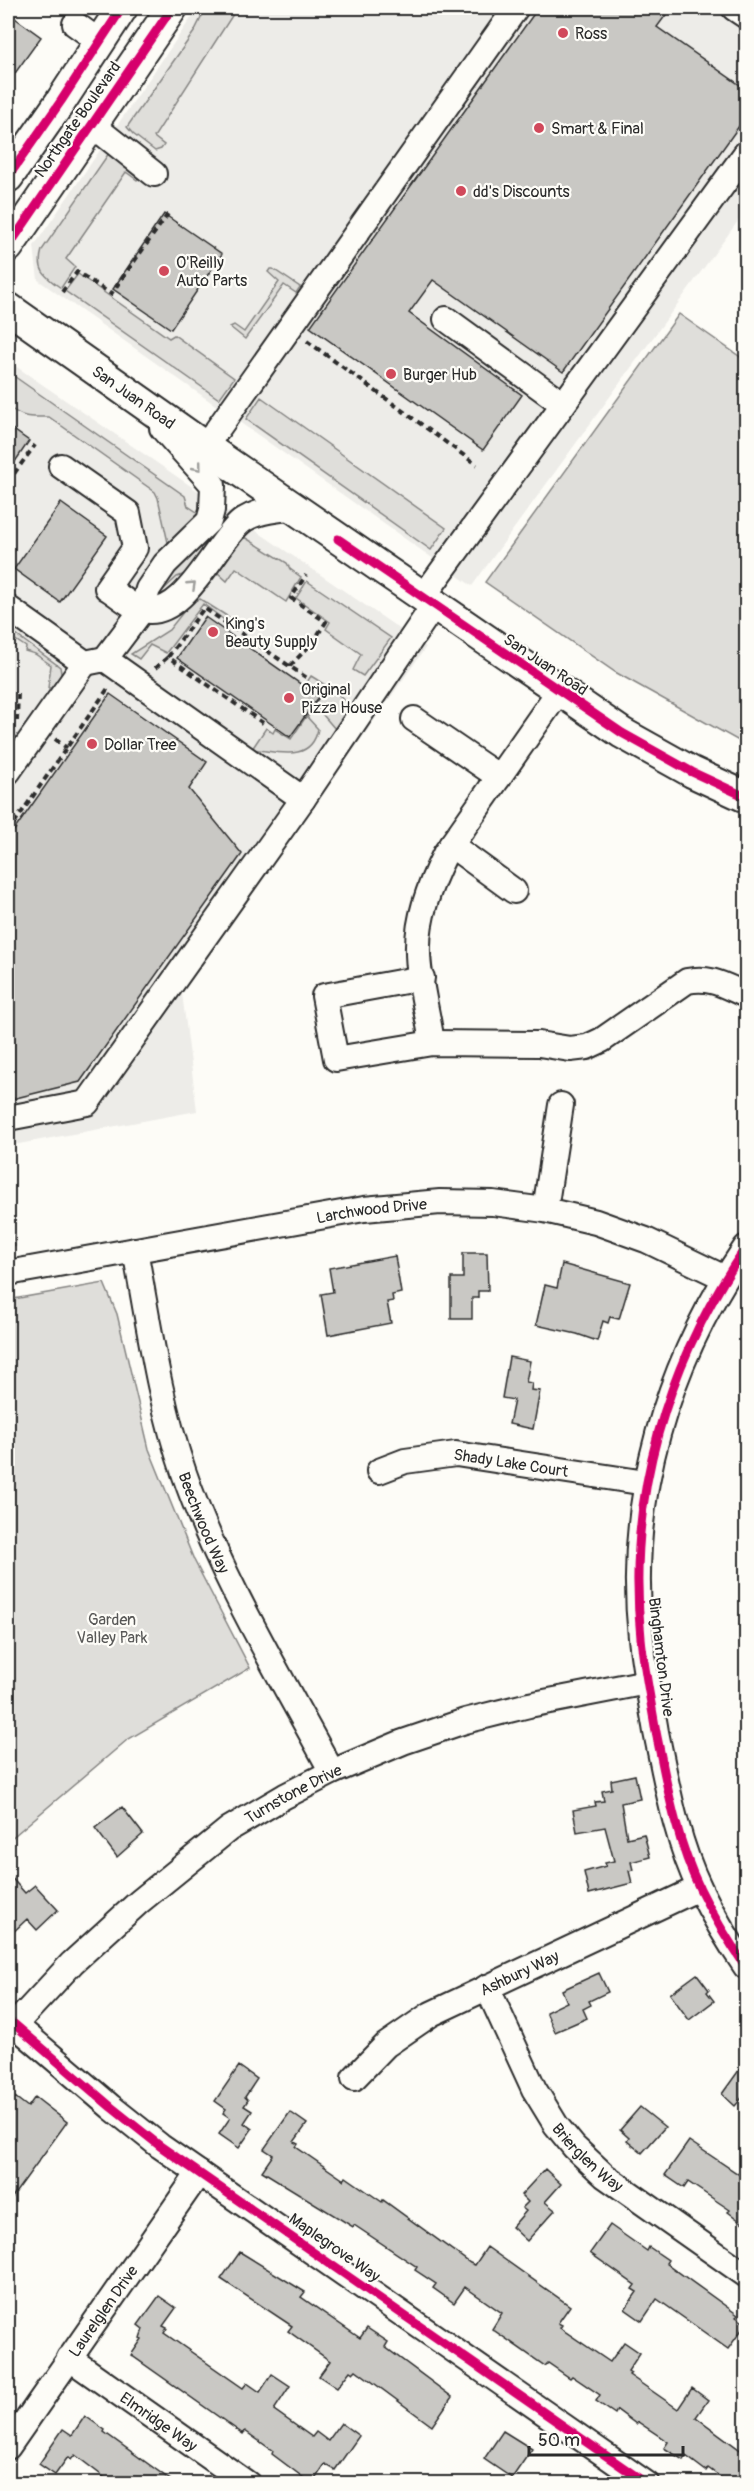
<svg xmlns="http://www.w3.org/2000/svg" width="754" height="2491" font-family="Pangolin,sans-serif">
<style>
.built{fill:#edece8}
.green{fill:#dfdeda;stroke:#858482;stroke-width:1.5}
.building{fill:#c9c8c4;stroke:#2b2b2b;stroke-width:1.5}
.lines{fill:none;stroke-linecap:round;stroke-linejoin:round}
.minor-casing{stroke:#2b2b2b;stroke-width:28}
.major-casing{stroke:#2b2b2b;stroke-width:34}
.path{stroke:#2b2b2b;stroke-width:4;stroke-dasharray:6 4.5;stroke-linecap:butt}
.minor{stroke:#fdfcf7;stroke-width:24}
.major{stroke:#fdfcf7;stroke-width:30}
.cycleway-casing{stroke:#fdfcf7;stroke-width:13}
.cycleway{stroke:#d6006c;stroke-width:9}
.oneway{stroke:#9e9e9b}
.poi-dot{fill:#d1495b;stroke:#fdfcf7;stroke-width:2}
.labels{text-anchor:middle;stroke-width:4.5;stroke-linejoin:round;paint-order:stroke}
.poi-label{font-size:16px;fill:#2b2b2b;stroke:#fdfcf7;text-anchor:start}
.street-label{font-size:16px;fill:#2b2b2b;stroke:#fdfcf7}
.park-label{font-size:16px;fill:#585857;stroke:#fdfcf7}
</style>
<rect width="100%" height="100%" fill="#fdfcf7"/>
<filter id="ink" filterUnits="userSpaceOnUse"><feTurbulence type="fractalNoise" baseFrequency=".0167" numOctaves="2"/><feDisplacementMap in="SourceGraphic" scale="12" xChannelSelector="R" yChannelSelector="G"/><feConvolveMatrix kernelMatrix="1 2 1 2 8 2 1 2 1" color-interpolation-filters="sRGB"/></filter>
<g filter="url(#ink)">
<path class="built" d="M198 8H746V210L472 586 38 280 34 246Z
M8 361 426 647 182 993 197 1111 8 1146Z"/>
<path class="green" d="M206 8H237L154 137 164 145 161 149 155 151 133 134 127 127 194 32Z
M109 153 141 174 137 180 126 172 66 259 75 267 61 288C45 277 36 270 42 250Z
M270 269H273L300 287 296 293 284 285 245 339 230 327 234 325 244 332 279 282 268 272Z
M78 274 169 338 174 335 234 378 219 399 65 291Z
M679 314 746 361V745L615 672 485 582Z
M8 372 185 496 188 506 203 516 169 547 158 498 155 492 49 417C28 417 26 419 8 407Z
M261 397 446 528 431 550 246 419Z
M210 532 215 536 188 573 177 577 160 593 175 562Z
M244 537 287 563 290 569 301 577 286 602 236 568 227 581 217 572 236 539 240 541Z
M307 581 391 638 363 676 353 670 361 654 326 629 330 622 296 598Z
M200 599 230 618 227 622 203 604 166 653 150 645 139 659 131 654 169 630 192 601Z
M8 629 60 667 62 679 53 688H48L51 665 35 654 25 651 26 647 8 635Z
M311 676C334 691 361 701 336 730L317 708 307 717 318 729C311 763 279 752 252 749L266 728 273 733 275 729 291 739 320 696 305 685Z
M8 1208 15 1246 8 1247Z
M104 1283 117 1314 149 1449 194 1560 250 1668 127 1740 8 1841V1300Z"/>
<path class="building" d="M538 8H671L657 27 747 90V115L563 372 433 280 409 313 522 395 483 450 310 327Z
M8 13 41 37 8 83Z
M164 214 222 254 171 329 113 289Z
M8 426 29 441 8 472Z
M61 503 107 536 60 602 14 569Z
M205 617 319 697 290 737 177 658Z
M110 694 207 762 189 789 242 854 80 1082 8 1100V839Z
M463 1253H487L488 1291H478V1298H472V1319H451V1278H463Z
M395 1256 401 1293 392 1295 393 1301 387 1302 391 1323 328 1335 321 1294 333 1292 329 1268Z
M562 1264 630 1283 619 1319 610 1317 608 1323 603 1321 597 1341 577 1334 536 1325 545 1285 557 1288Z
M509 1357 530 1361 526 1382 532 1383 531 1390 540 1391 533 1429 509 1424 514 1400 502 1398Z
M635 1775 640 1799 621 1803 627 1838 644 1834 650 1857 631 1862 633 1870 629 1871 632 1883 589 1894 584 1872 606 1866 605 1863 614 1861 605 1827 577 1832 573 1810 596 1806 595 1802 604 1801 602 1791 612 1789 611 1780Z
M122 1807 143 1834 117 1857 95 1828Z
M8 1874 25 1893 35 1885 58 1910 37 1930 27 1919 8 1937Z
M599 1973 608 1992 589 2001 591 2005 583 2009 587 2018 555 2032 546 2012 567 2002 562 1990Z
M697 1974 709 1990 707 1992 714 2001 689 2020 670 1994Z
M747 2059V2092L735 2106 722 2094Z
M239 2066 257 2079 245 2097 248 2100 244 2106 252 2111 244 2123 252 2129 239 2148 219 2134 230 2118 223 2113 226 2109 215 2101Z
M15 2097 28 2107 35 2097 67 2122 8 2203V2106Z
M640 2107 665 2127 642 2153 627 2141 629 2138 620 2130Z
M290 2112 307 2124 294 2142 298 2144 296 2147 344 2180 346 2177 382 2202 383 2200 470 2263 475 2265 487 2247 570 2306 558 2323 562 2325 560 2328 610 2362 624 2342 640 2353 628 2371 631 2373 629 2375 678 2409 692 2388 708 2400 696 2417 747 2455V2484H730L708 2468 706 2471 686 2456 683 2460 664 2448 668 2442 638 2422 636 2424 617 2410 615 2414 596 2401 600 2395 572 2376 570 2378 548 2363 545 2366 492 2329 502 2313 465 2287 454 2303 433 2288 436 2284 415 2270 417 2267 354 2225 353 2227 262 2171 273 2155 264 2149Z
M689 2141 747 2180V2226L728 2212 730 2210 688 2182 684 2188 665 2175Z
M545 2169 561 2184 545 2202 555 2210 527 2241 512 2227 526 2211 522 2208 528 2202 521 2195Z
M610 2225 647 2251 649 2247 668 2260 666 2263 738 2315 736 2317 746 2324 728 2349 657 2299 642 2321 625 2309 637 2292 632 2289 635 2285 590 2253Z
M240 2252 305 2292 301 2297 360 2338 367 2328 388 2342 385 2347 452 2397 432 2426 356 2370 353 2373 350 2371 337 2388 319 2376 330 2361 288 2331 292 2326 221 2279Z
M159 2296 176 2308 163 2326 167 2328 164 2333 243 2388 247 2383 260 2392 272 2374 290 2386 274 2410 312 2437 316 2432 328 2441 341 2423 359 2436 335 2470 325 2464 312 2484 272 2454 273 2451 245 2431 243 2434 131 2355 142 2339 140 2338 143 2329 138 2325Z
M85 2416 105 2430 104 2432 176 2484H113L75 2455 71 2460 68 2457 55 2475 39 2464 63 2429 72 2435Z
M503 2431 532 2449 512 2478 484 2459Z"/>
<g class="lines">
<defs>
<g id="minor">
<path d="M734 8 746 16"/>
<path d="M75 24 100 42"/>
<path d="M91 124 154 174"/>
<path d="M446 319 563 404"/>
<path d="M205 447 516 8"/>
<path d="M61 466 128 513 135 548 107 588C116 593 133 608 142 610 184 621 215 543 241 522 255 511 276 509 293 508"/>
<path d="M423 597 746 153"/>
<path d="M8 608 85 663 105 659 303 799"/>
<path d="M105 659 142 610 148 589 165 564 209 521 212 510 213 485 162 428"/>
<path d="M414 719 499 777"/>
<path d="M8 772 85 663"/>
<path d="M451 845 514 891"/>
<path d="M422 978 324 996 336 1059 432 1043 539 1044 570 1049 587 1047 602 1040 687 981C711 976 725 986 746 995"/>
<path d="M432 1043C428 1013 417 976 418 946 418 914 431 882 445 854L559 691"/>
<path d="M8 1118 87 1103 303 799 434 605"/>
<path d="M545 1210 561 1105"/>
<path d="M746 1247C667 1362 626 1498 641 1638 644 1669 651 1701 656 1732 667 1785 676 1840 700 1889 713 1916 729 1942 746 1967"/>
<path id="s1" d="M135 1250C149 1325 159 1401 184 1473 220 1577 280 1675 332 1772"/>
<path id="s2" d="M8 1273 364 1209 440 1202 493 1203 545 1210 596 1222 646 1240 725 1278"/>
<path id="s3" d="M379 1471 405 1461 456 1454 646 1483"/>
<path id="s4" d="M487 1987 534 2089 556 2125 574 2147 605 2176 746 2275"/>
<path d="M14 2024 111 2107 160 2146 647 2484"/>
<path id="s5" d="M8 2032 72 1963 139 1902 229 1829 285 1796 332 1772 403 1742 465 1721 529 1705 647 1682"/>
<path id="s6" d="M354 2078 386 2045 431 2014 699 1888"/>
<path id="s7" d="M69 2358 248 2484"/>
<path id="s8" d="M8 2447 199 2173"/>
</g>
<g id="major">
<path d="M8 177 61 101 122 8"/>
<path d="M8 247 172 8"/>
<path id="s9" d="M8 308 205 447 622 733 692 772 746 797"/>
</g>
</defs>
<use href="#minor" class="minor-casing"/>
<use href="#major" class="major-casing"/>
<path class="path" d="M62 292 77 272 111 294 168 214
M307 341 477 465
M8 482 35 445
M290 666 313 642 326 622 291 598 306 575
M155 668 168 657
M17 721 18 692
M263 723 168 657 204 608 307 678
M55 739 67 748
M8 832 109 687"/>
<use href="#minor" class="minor"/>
<use href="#major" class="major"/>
<defs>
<path id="cycleway" d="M8 177 61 101 122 8
M8 247 172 8
M338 539 622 733 692 772 746 797
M746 1247C667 1362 626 1498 641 1638 644 1669 651 1701 656 1732 667 1785 676 1840 700 1889 713 1916 729 1942 746 1967
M14 2024 111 2107 160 2146 647 2484"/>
</defs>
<use href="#cycleway" class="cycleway-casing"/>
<use href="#cycleway" class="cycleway"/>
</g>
<defs><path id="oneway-chevron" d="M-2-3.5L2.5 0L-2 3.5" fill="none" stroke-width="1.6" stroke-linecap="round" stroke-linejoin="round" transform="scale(1.5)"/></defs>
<g class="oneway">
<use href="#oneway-chevron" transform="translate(198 467) rotate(51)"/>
<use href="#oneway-chevron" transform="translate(192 585) rotate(-43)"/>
</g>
</g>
<g class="poi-dot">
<circle cx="563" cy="33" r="6"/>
<circle cx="539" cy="128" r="6"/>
<circle cx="461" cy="191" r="6"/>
<circle cx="164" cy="271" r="6"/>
<circle cx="391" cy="374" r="6"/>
<circle cx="213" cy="632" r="6"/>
<circle cx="289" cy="698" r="6"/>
<circle cx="92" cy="744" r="6"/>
</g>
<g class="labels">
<g class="poi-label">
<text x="575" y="39">Ross</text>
<text x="551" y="134">Smart &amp; Final</text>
<text x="473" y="197">dd's Discounts</text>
<text x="176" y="268">O'Reilly<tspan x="176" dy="18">Auto Parts</tspan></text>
<text x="403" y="380">Burger Hub</text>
<text x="225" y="629">King's<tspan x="225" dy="18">Beauty Supply</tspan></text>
<text x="301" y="695">Original<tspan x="301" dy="18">Pizza House</tspan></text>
<text x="104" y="750">Dollar Tree</text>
</g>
<g class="street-label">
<text transform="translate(77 119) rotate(-55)" y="6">Northgate Boulevard</text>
<text dy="6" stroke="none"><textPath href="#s9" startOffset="154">San Juan Road</textPath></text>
<text transform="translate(546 664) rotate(34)" y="6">San Juan Road</text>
<text dy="6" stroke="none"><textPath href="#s2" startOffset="369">Larchwood Drive</textPath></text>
<text dy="6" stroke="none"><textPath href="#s3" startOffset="135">Shady Lake Court</textPath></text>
<text dy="6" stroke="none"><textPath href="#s1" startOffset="282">Beechwood Way</textPath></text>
<text transform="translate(662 1657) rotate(83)" y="6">Binghamton Drive</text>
<text dy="6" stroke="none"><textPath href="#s5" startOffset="374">Turnstone Drive</textPath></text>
<text dy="6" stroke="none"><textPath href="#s6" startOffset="198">Ashbury Way</textPath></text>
<text dy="6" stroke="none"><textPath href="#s4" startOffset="200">Brierglen Way</textPath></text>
<text transform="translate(335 2247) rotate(35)" y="6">Maplegrove Way</text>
<text dy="6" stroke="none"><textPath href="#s8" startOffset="166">Laurelglen Drive</textPath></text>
<text dy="6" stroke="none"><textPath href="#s7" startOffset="110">Elmridge Way</textPath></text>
</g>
<g class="park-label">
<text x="112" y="1625">Garden<tspan x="112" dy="18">Valley Park</tspan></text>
</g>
</g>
<rect width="754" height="2491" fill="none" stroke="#fdfcf7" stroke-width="30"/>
<rect x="15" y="15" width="724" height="2461" fill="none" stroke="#2b2b2b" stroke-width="2" filter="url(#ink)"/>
<path d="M529 2446v9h154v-9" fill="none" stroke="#2b2b2b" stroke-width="3"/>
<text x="538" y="2446" font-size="18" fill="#2b2b2b" stroke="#fdfcf7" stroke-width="4.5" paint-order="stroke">50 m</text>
</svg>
